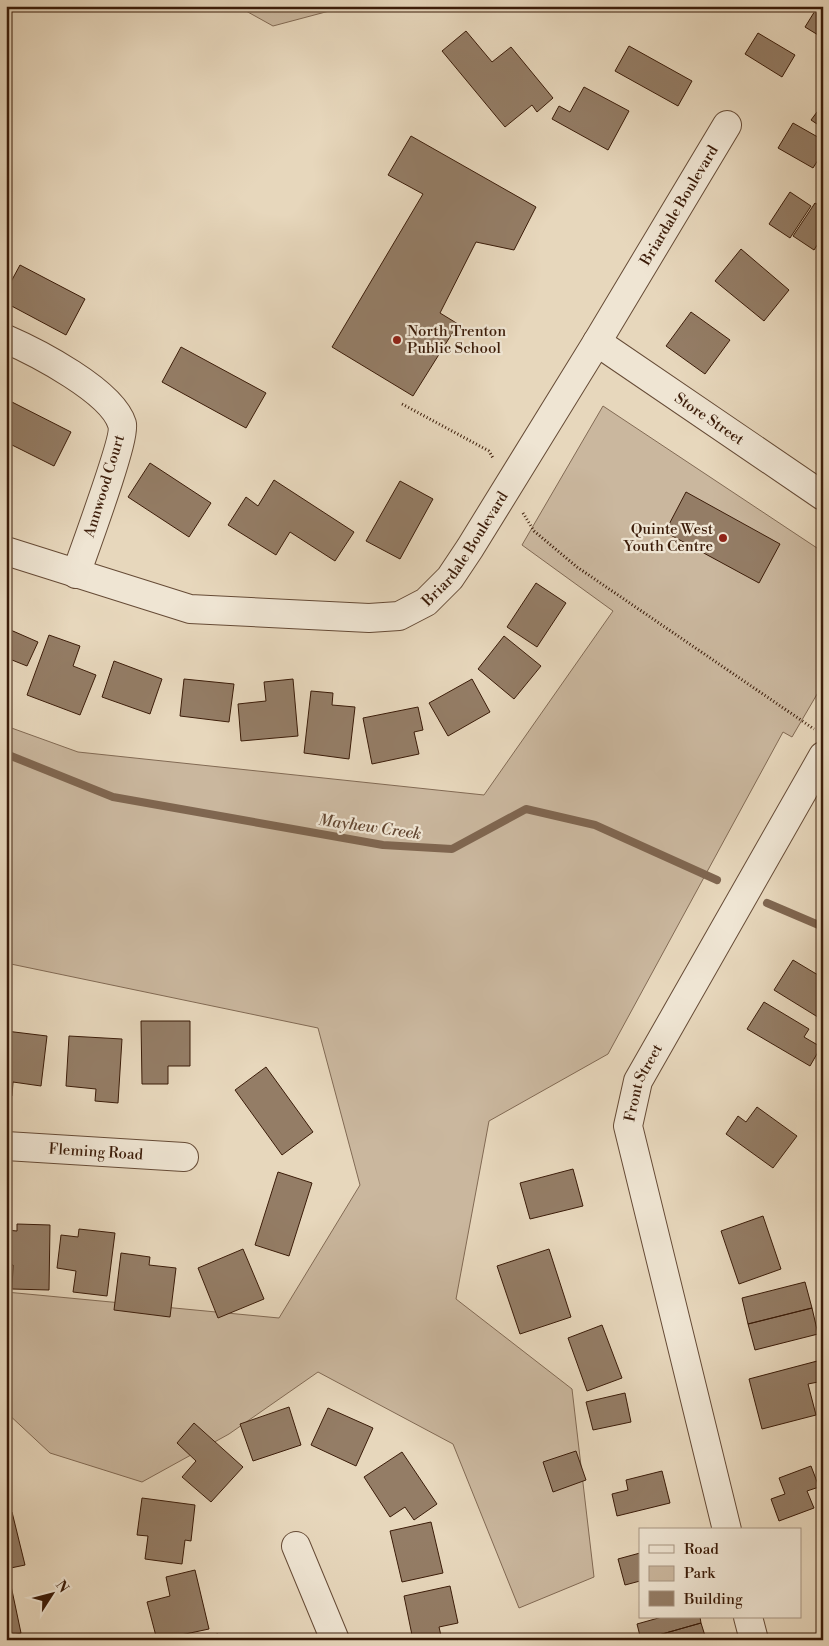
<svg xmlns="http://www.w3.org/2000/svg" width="829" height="1646" font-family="'Libre Bodoni',serif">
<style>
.green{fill:#cab79e;stroke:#826a54}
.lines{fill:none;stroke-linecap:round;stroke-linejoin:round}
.stream{stroke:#7f6650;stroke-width:8}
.building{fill:#947d66;stroke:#3b1c09}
.minor-casing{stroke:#664b36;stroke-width:30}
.path{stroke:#3b1c09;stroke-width:3;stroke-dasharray:1 2.5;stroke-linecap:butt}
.minor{stroke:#efe5d3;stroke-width:28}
.poi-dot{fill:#8f2418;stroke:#efe5d3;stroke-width:2}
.labels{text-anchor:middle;stroke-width:4.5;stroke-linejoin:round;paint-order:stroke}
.street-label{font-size:15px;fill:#3b1c09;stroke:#efe5d3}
.poi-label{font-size:15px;fill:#3b1c09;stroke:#efe5d3;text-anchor:start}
.water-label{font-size:16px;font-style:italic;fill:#634732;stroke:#efe5d3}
</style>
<rect width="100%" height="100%" fill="#e7d7bc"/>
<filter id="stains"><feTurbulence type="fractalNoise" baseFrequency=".004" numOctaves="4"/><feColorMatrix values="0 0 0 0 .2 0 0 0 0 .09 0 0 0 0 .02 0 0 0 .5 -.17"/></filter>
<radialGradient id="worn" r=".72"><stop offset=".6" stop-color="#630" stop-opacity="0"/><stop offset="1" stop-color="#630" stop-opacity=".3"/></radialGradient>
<path class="green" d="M237 6H348L273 26Z
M603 406 823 552V684L792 737 783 732 608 1054 489 1121 456 1299 572 1389 594 1577 519 1608 453 1444 318 1372 229 1434 142 1482 50 1453 6 1412V1292L279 1318 360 1185 318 1028 6 963V726L78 752 484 795 613 611 522 545Z"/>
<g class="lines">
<path class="stream" d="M6 754 113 797 383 845 452 849 526 809 595 825 717 880
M767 903 821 926H823"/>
</g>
<path class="building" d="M818 6H823V38L805 27Z
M466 31 492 62 511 47 553 98 537 112 532 105 505 127 442 51Z
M758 33 795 55 782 77 745 54Z
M629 46 692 81 678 106 615 71Z
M584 87 629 111 608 150 552 119 559 106 570 112Z
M823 104V128L811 120Z
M793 123 823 140V152L813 168 778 148Z
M411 136 536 207 514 250 476 242 440 313 458 324 413 396 332 347 423 194 388 175Z
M790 192 811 206 790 238 769 224Z
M815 203 823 208V236L814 250 793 236Z
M741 249 789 290 764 321 715 281Z
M20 265 85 299 66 335 6 303V291Z
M691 312 730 340 705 374 666 346Z
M181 347 266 393 246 428 162 382Z
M6 399 71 432 54 466 6 442Z
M150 463 211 503 189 537 128 497Z
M274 480 354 532 335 561 290 532 276 555 228 525 246 497 258 506Z
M400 481 433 499 400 559 366 541Z
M686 492 780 544 759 583 665 532Z
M536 583 566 603 537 647 507 627Z
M6 628 38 642 27 666 7 658 6 659Z
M49 635 80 646 73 666 96 675 80 715 27 695Z
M504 636 541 666 514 699 478 669Z
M114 661 162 679 150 714 102 697Z
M184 679 234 684 229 722 180 716Z
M293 679 298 736 241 741 238 704 266 701 264 682Z
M472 679 490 712 448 736 429 703Z
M311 691 333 693 332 705 355 707 349 759 304 753Z
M418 707 423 730 414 732 419 754 372 764 363 718Z
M793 960 823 978V1017L821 1019 774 990Z
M764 1002 809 1029 804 1037 821 1047 810 1066 747 1029Z
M141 1021H190V1066H168V1084H142Z
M6 1031 47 1036 41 1086 13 1082 12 1096H6Z
M69 1036 122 1039 118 1103 95 1101 96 1089 66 1086Z
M266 1067 313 1132 282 1155 235 1090Z
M757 1107 797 1136 773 1168 726 1134 738 1116 746 1122Z
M573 1169 583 1206 530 1219 520 1183Z
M278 1172 312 1183 289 1256 255 1245Z
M763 1216 781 1269 739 1284 721 1231Z
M17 1224 50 1225 49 1290 12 1289 13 1265H6V1230L17 1231Z
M79 1229 115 1233 107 1296 73 1292 76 1271 57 1268 61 1235 78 1237Z
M243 1249 264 1299 218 1318 198 1268Z
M549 1249 571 1317 520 1334 497 1266Z
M121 1253 150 1257 149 1265 176 1268 170 1317 114 1310Z
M805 1282 812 1308 748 1324 742 1298Z
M812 1308 818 1334 755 1350 748 1324Z
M602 1325 622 1378 587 1391 568 1338Z
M821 1360 823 1381 808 1384 816 1415 762 1429 749 1379Z
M625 1393 631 1422 593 1430 586 1402Z
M289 1407 301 1445 253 1461 240 1424Z
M328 1408 373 1428 356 1466 311 1445Z
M194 1423 243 1467 211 1502 182 1477 196 1461 177 1443Z
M576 1451 586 1480 553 1492 543 1462Z
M402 1452 437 1504 414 1520 405 1507 390 1517 364 1477Z
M811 1466 819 1487 807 1491 814 1508 779 1521 771 1499 785 1494 779 1478Z
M662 1471 670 1503 617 1516 612 1494 628 1490 626 1480Z
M142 1498 195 1505 191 1541 185 1540 182 1564 145 1559 148 1536 137 1535Z
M12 1512 25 1565 6 1569V1513Z
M431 1522 443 1573 402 1582 390 1531Z
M640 1553V1581L625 1585 618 1559Z
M195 1570 209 1629 157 1640 147 1602 170 1596 166 1577Z
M10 1581 21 1633 6 1637V1582Z
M450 1586 458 1623 439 1627 442 1640H413L404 1596Z
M662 1617H700L701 1623 641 1640 637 1624Z
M701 1623 706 1639 641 1640Z
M218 1634 219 1640H187Z"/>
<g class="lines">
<defs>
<g id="minor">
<path d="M6 339C36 352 112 391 122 424 126 438 84 551 76 574"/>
<path id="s1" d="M597 342 823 496"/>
<path id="s2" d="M6 551 190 609 369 618 399 616 426 602 450 578 470 548 597 342 727 125"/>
<path id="s3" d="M6 1146 184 1157"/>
<path id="s4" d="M727 1530 628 1126 638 1081 823 756"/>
<path d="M296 1546 335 1640"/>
<path d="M748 1617 754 1640"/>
</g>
</defs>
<use href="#minor" class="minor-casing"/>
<path class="path" d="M402 404 489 451 493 458
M523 513 534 531 577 567 814 729"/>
<use href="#minor" class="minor"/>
</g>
<g class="poi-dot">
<circle cx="397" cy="340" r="5"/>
<circle cx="723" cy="538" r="5"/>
</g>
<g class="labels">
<g class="street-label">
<text dy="5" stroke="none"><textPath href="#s2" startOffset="904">Briardale Boulevard</textPath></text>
<text dy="5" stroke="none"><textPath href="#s1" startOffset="136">Store Street</textPath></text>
<text transform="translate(104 486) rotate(-73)" y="5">Annwood Court</text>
<text dy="5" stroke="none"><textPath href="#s2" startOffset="499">Briardale Boulevard</textPath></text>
<text dy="5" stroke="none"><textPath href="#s4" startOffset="462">Front Street</textPath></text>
<text dy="5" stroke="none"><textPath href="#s3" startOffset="90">Fleming Road</textPath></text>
</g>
<g class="poi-label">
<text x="407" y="336">North Trenton<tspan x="407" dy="17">Public School</tspan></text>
<text x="713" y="534" text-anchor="end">Quinte West<tspan x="713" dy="17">Youth Centre</tspan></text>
</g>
<g class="water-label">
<text transform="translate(370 826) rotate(8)" y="6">Mayhew Creek</text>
</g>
</g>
<rect width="829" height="1646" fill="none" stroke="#e7d7bc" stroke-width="25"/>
<rect x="8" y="8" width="814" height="1631" fill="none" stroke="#3b1c09" stroke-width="2.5"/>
<rect x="12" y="12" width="804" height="1621" fill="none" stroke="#3b1c09"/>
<rect x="639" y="1528" width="162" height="90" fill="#efe5d3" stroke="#a79582"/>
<rect x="649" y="1545" width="25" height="8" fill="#efe5d3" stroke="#a79582"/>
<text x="684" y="1554" font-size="15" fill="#3b1c09">Road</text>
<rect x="649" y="1566" width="25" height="15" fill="#cab79e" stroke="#a79582"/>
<text x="684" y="1578" font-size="15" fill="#3b1c09">Park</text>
<rect x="649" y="1591" width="25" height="15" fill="#947d66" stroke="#a79582"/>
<text x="684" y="1604" font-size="15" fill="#3b1c09">Building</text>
<g transform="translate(52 1594) rotate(54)" stroke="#efe5d3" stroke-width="4" paint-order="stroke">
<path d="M0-4L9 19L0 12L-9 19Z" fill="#3b1c09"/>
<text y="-8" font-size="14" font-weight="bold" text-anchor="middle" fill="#3b1c09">N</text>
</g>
<rect width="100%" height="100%" filter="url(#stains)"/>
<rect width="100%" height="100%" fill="url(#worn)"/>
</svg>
